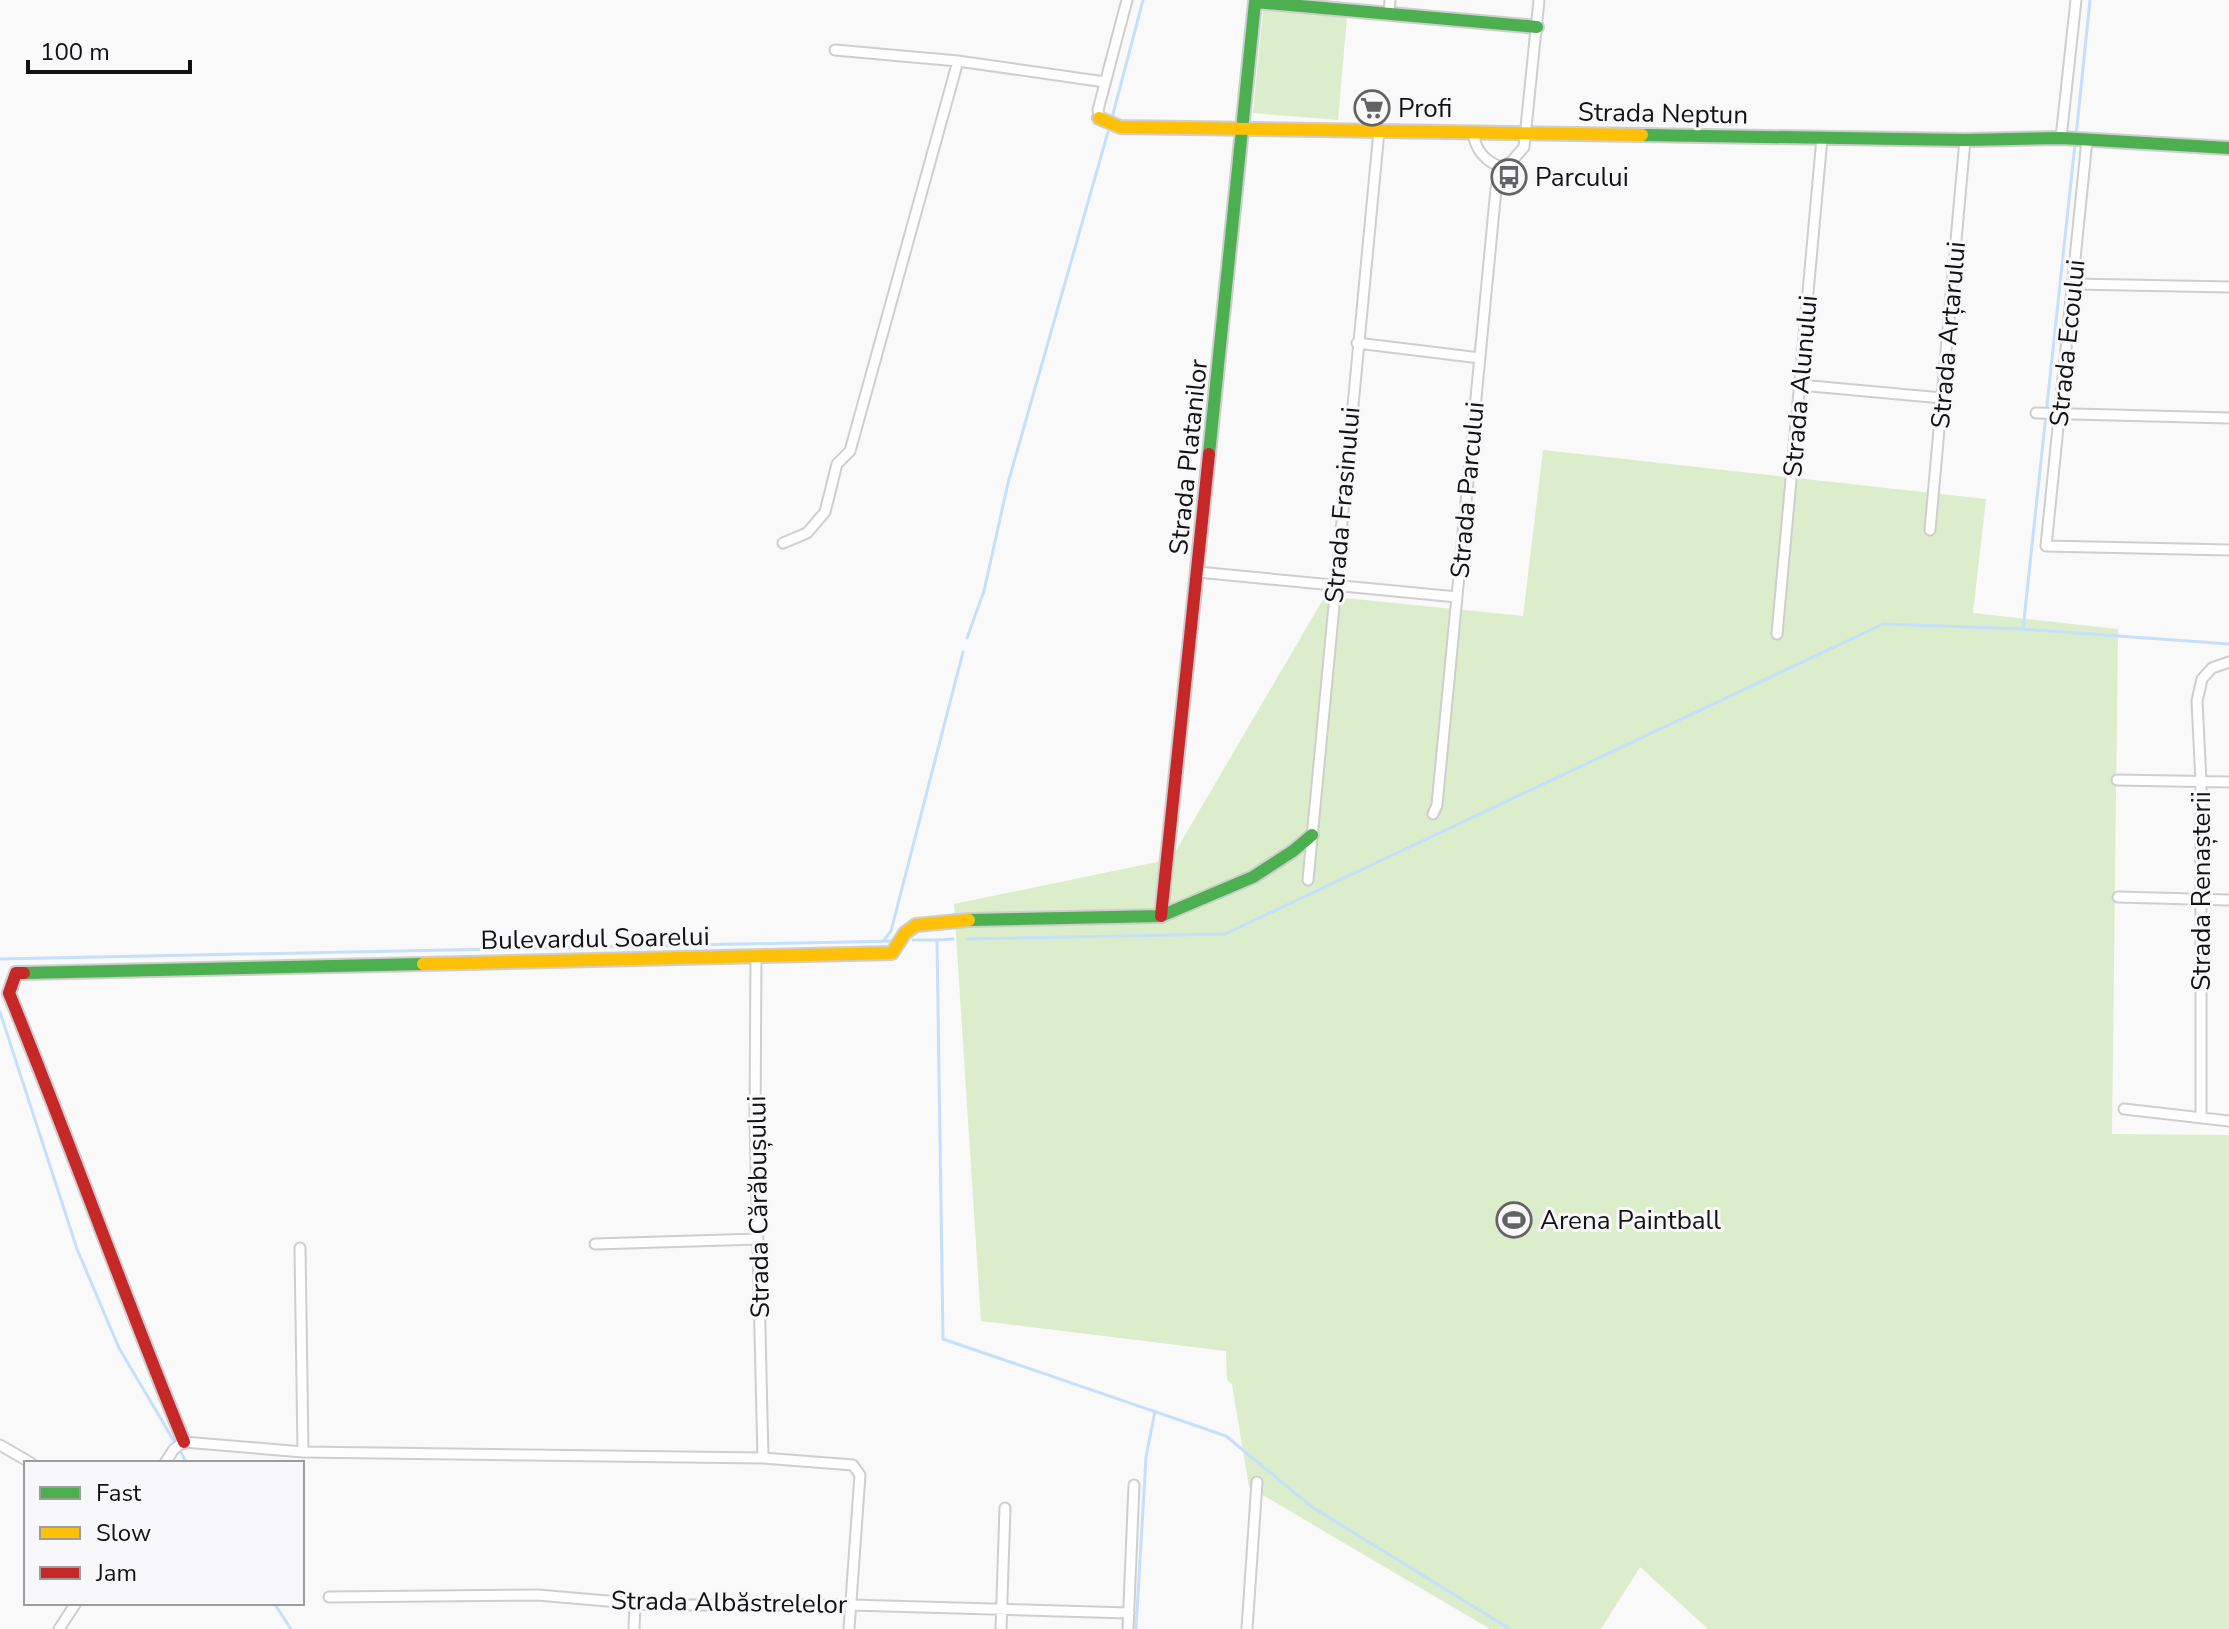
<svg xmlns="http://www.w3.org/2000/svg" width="2229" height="1629" font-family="'Nunito Sans',sans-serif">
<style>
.green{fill:#dcedcb}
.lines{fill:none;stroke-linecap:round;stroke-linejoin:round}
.stream{stroke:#c4e0fc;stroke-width:3}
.street-casing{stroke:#cecece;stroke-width:13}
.fast-casing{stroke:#cecece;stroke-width:16}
.slow-casing{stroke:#cecece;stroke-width:16}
.jam-casing{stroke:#cecece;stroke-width:16}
.street{stroke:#fefefe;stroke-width:9}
.fast{stroke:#4caf50;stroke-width:12}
.slow{stroke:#ffc107;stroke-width:12}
.jam{stroke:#c62828;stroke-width:12}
.labels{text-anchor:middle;stroke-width:6;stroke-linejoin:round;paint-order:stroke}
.poi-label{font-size:26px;fill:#121213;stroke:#f8f8fa;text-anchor:start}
.street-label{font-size:26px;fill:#121213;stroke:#f8f8fa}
</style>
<rect width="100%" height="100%" fill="#f9f9f9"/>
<path class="green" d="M1263 10 1347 17 1338 120 1253 113Z
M1543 450 1986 499 1973 613 2118 629 2112 1134 2229 1135V1629H1708L1640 1567 1601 1629H1490L1249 1487 1232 1384 1227 1380 1226 1351 981 1321 954 904 1171 859 1325 596 1523 616Z"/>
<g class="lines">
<path class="stream" d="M1112 118 1143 0
M2076 136 2090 0
M2023 629 2075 144
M967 638 984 591 1008 483 1108 132
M953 939 937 940 943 1339 1226 1436 1312 1507 1510 1629
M968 939 1225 934 1883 624 2023 629 2229 644
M884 940 891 931 963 652
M913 940H937
M0 959 894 941
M0 1012 77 1249 119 1348 187 1463
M274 1603 291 1629
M1136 1629 1146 1457 1155 1411"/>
<defs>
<path id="street" d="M1389 14 1390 0
M835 50 958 61 1105 82
M1099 118 1098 110 1127 0
M1473 132C1475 149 1485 162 1502 167L1512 161 1524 147 1539 0
M2061 138 2076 0
M2087 140 2046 546 2229 550
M2074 284 2229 287
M1357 343 1480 358
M1800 385 1942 398
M2036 413 2229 418
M1930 530 1965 140
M783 543 807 533 825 512 837 464 850 451 958 61
M1198 572 1457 597
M1777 634 1822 138
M2117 780 2229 782
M1433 814 1437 805 1496 189 1502 167
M1308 880 1379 131
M2118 897 2229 900
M756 956 755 1121 763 1458
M2124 1109 2229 1121
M2201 1118V782L2197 701 2202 679 2212 668 2229 662
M595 1244 758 1239
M300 1248 303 1452
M0 1445 31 1463
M165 1463 174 1449 184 1442 303 1452 763 1458 853 1465 860 1475 849 1629
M329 1597 538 1595 653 1605H851L1129 1613
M59 1629 76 1603
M634 1629 635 1604
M1001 1629 1005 1508
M1128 1629 1134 1485
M1247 1629 1257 1482"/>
<path id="fast" d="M1642 135 1965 140 2061 138 2229 148
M1209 454 1255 2 1537 27
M969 920 1161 916 1253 877 1293 851 1312 835
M24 973 423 964"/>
<path id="slow" d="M1099 118 1120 127 1642 135
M423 964 892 953 905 933 916 925 969 920"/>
<path id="jam" d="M1161 916 1209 454
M24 973H16L9 993C70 1142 123 1293 184 1442"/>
</defs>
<use href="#street" class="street-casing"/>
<use href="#fast" class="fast-casing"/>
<use href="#slow" class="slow-casing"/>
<use href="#jam" class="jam-casing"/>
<use href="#street" class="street"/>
<use href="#fast" class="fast"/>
<use href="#slow" class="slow"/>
<use href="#jam" class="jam"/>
</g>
<defs>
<symbol id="supermarket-ring" viewBox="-11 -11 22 22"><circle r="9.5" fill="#f8f8fa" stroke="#636364" stroke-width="1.5"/><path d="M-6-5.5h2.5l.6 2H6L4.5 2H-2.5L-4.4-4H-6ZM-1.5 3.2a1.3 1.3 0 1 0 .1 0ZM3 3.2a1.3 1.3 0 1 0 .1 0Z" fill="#636364"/></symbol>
<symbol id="bus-ring" viewBox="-11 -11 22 22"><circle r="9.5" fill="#f8f8fa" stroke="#636364" stroke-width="1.5"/><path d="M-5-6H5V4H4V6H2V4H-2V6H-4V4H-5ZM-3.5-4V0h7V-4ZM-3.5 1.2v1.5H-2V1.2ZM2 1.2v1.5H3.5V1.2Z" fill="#636364"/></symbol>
<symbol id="stadium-ring" viewBox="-11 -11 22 22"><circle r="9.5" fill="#f8f8fa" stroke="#636364" stroke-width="1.5"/><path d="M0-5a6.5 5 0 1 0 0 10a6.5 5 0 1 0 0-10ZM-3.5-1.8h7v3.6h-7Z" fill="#636364"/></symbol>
</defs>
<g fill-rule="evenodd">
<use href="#supermarket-ring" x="1352" y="88" width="40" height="40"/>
<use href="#bus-ring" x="1489" y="157" width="40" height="40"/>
<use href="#stadium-ring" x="1494" y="1200" width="40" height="40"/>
</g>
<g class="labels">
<g class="poi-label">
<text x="1398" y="117">Profi</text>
<text x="1535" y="186">Parcului</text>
<text x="1540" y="1229">Arena Paintball</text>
</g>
<g class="street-label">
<text transform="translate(1663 113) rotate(1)" y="9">Strada Neptun</text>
<text transform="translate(1948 335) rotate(-85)" y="9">Strada Arțarului</text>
<text transform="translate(2067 343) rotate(-84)" y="9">Strada Ecoului</text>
<text transform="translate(1800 386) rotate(-85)" y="9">Strada Alunului</text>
<text transform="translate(1188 457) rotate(-84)" y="9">Strada Platanilor</text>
<text transform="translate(1467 490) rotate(-85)" y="9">Strada Parcului</text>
<text transform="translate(1342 505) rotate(-85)" y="9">Strada Frasinului</text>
<text transform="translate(2201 891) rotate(-90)" y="9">Strada Renașterii</text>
<text transform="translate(595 938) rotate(-1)" y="9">Bulevardul Soarelui</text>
<text transform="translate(758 1207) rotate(-91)" y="9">Strada Cărăbușului</text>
<text transform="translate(729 1602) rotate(1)" y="9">Strada Albăstrelelor</text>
</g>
</g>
<rect x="24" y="1461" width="280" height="144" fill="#f8f8fa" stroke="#9c9c9e" stroke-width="2"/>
<rect x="40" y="1487" width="40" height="12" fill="#4caf50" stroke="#9c9c9e" stroke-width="2"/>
<text x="96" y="1501" font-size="24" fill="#121213">Fast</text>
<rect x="40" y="1527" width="40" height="12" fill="#ffc107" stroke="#9c9c9e" stroke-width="2"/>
<text x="96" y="1541" font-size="24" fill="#121213">Slow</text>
<rect x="40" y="1567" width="40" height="12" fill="#c62828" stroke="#9c9c9e" stroke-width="2"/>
<text x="96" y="1581" font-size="24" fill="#121213">Jam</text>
<path d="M28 60v12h162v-12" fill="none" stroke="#121213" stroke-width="4"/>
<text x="40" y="60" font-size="24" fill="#121213" stroke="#f8f8fa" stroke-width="6" paint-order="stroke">100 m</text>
</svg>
